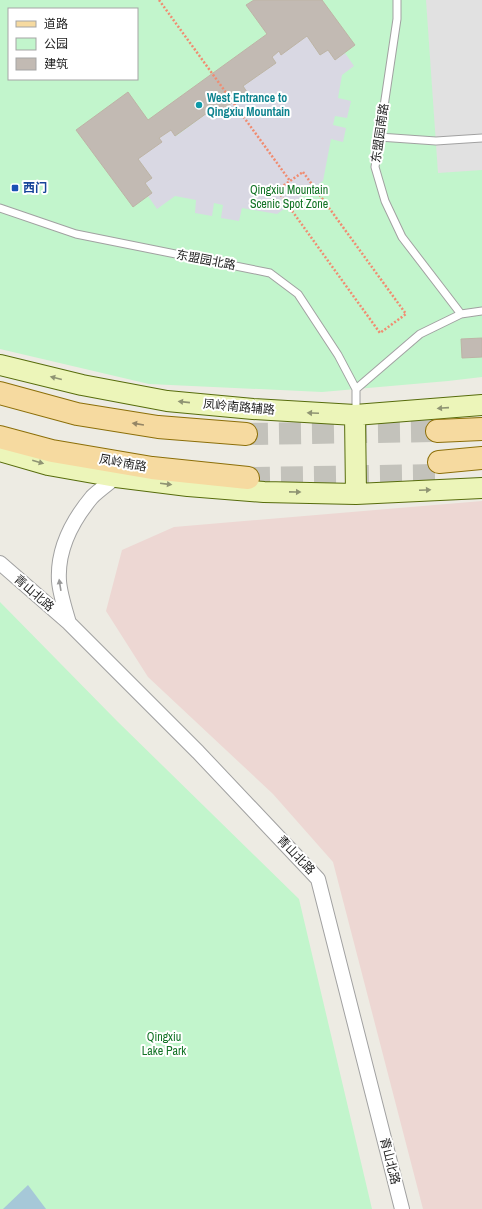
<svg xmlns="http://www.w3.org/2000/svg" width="482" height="1209" font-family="'Archivo Narrow','Noto Sans SC',sans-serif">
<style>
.commercial{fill:#edd7d3}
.park{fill:#c2f5cc;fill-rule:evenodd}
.parking{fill:#e1e1e1}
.plaza{fill:#d9d8e3}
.water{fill:#a6c8d8}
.building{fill:#c2bab3;stroke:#beb3a6}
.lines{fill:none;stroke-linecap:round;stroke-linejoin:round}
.primary-tunnel{stroke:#c3c2bb;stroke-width:22;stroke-dasharray:22 11;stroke-linecap:butt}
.lane-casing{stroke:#a1a1a1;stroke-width:9}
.street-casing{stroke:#a1a1a1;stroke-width:16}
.secondary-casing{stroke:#576c0c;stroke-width:22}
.primary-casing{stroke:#8c6f09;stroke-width:24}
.path{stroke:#f08c71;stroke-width:2.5;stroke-dasharray:2 2;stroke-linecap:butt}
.lane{stroke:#fff;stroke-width:7}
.street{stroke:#fff;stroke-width:14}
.secondary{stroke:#ecf5b9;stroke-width:20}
.primary{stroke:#f6daa0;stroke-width:22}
.oneway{fill:#8f9473}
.oneway2{fill:#948565}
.oneway3{fill:#999}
.culture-dot{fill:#0f9aa8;stroke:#fff;stroke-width:1.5}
.transit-dot{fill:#1a4fb4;stroke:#fff;stroke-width:1.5}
.labels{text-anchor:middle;stroke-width:4;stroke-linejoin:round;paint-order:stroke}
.culture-label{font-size:12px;font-weight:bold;fill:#0d838f;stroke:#fff;text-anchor:start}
.street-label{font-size:12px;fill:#1d1d1d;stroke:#fff}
.transit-label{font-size:12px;font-weight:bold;fill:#164399;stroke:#fff;text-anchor:start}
.park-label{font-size:12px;fill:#127325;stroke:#fff}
</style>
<rect width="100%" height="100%" fill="#edebe3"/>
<path class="commercial" d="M482 501V1209H423L333 862 273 794 148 677 106 611 122 550 174 527Z"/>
<path class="park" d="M0 0H482V377L448 381 322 392 149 384 0 349ZM9 9H137V79H9Z
M0 602 117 721 299 899 372 1209H0Z"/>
<path class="parking" d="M426 0H482V170L438 173Z"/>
<path class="plaza" d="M307 36 320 55 328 50 335 60 345 53 354 66 342 75 338 98 351 101 347 118 335 116 333 125 346 128 343 142 331 139 323 181 277 214 242 208 239 221 221 218 223 205 214 203 212 216 195 213 196 200 175 196 157 209 148 196 152 192 145 183 152 178 138 159 161 142 159 138 171 130 176 136 214 108 233 102 247 92 243 86 276 63 272 57 279 51 282 54Z"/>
<path class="water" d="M28 1185 46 1209H3Z"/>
<path class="building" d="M254 0H322L355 45 335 60 328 50 320 55 307 36 281 55 279 51 272 57 276 63 243 86 247 92 218 113 214 108 175 136 171 130 159 138 162 142 138 159 152 178 145 183 152 193 133 207 76 130 128 92 148 120 267 34 246 5Z
M482 338V357L462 358 461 339Z"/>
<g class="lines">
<path class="primary-tunnel" d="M246 434 437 431
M248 478 441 475"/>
<defs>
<path id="lane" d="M397 0V19L375 167 385 201 402 237 461 314
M379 137 436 141 482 138
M0 208 76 234 270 273 298 294 338 355 356 389
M356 414V389L420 334 461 314 482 311"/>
<path id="street" d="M0 563 69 623 198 752 318 879 402 1209
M69 623C65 609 60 594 59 581 57 549 72 521 92 497 99 490 108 484 116 477"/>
<path id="secondary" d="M0 365 82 385 167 401 253 409 355 415 482 405
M355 415 356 494
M0 451 48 465 116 477 188 486 264 492 356 494 482 488"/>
<path id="primary" d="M0 393 77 414 158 427 246 434
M437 431 482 429
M0 437 52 451 152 468 248 478
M439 462 482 458"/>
</defs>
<use href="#lane" class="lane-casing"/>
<use href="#street" class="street-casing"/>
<use href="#secondary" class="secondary-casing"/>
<use href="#primary" class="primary-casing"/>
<path class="path" d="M159 0 290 181
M303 172 406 314 380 333 277 190Z"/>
<use href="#lane" class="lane"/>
<use href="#street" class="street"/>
<use href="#secondary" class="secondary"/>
<use href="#primary" class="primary"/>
</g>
<defs><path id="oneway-solid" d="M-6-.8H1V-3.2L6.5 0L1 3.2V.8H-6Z"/></defs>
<g class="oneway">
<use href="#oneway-solid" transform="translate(56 378) rotate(-166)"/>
<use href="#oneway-solid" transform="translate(184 402) rotate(-174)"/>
<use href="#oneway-solid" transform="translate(443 408) rotate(176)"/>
<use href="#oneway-solid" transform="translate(313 413) rotate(-177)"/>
<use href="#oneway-solid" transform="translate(38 462) rotate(16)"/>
<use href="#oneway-solid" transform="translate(166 484) rotate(7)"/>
<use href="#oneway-solid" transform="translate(425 490) rotate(-3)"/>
<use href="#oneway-solid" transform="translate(295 492) rotate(1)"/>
</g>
<use class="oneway2" href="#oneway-solid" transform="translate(138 424) rotate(-171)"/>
<use class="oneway3" href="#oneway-solid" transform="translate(60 585) rotate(-99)"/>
<circle class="culture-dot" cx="199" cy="105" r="4"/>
<rect class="transit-dot" x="11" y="184" width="8" height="8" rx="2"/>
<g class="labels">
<g class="culture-label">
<text x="207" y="102">West Entrance to<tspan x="207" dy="14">Qingxiu Mountain</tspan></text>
</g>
<g class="street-label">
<text transform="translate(380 133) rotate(-82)" y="4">东盟园南路</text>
<text transform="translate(206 260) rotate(11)" y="4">东盟园北路</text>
<text transform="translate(239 407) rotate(5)" y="4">凤岭南路辅路</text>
<text transform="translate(123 463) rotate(10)" y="4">凤岭南路</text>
<text transform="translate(34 593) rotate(41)" y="4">青山北路</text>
<text transform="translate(296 855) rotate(46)" y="4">青山北路</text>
<text transform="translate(390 1161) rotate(76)" y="4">青山北路</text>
</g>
<g class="transit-label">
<text x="23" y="192">西门</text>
</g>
<g class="park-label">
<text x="289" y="194">Qingxiu Mountain<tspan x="289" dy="14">Scenic Spot Zone</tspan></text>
<text x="164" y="1041">Qingxiu<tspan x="164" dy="14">Lake Park</tspan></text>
</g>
</g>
<rect x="8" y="8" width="130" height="72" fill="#ffffff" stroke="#a5a5a5"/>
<rect x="16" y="21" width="20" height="6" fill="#f6daa0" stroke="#a5a5a5"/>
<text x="44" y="28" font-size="12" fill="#1d1d1d">道路</text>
<rect x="16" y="38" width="20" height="12" fill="#c2f5cc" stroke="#a5a5a5"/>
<text x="44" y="48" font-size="12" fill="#1d1d1d">公园</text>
<rect x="16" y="58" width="20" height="12" fill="#c2bab3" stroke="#a5a5a5"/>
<text x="44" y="68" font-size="12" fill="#1d1d1d">建筑</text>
</svg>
